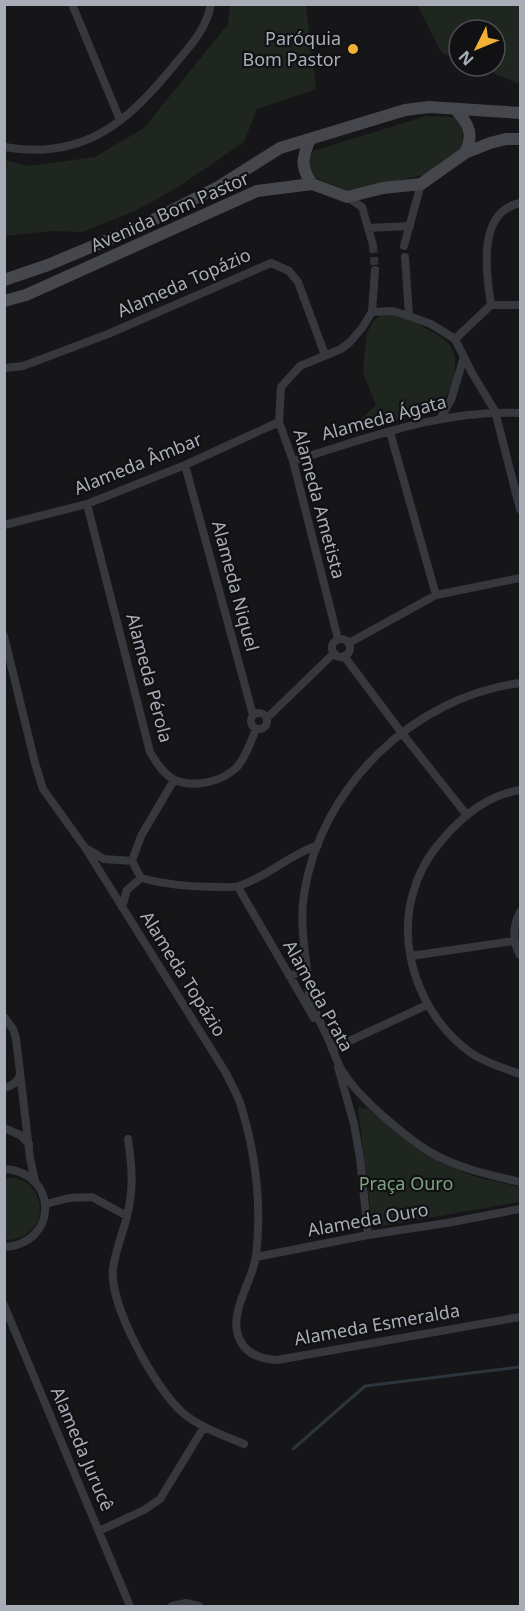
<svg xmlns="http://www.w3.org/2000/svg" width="525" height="1611" font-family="'Noto Sans',sans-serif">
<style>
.green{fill:#1e261f}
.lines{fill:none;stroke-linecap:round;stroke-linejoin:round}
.stream{stroke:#2c353c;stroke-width:3}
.street-tunnel{stroke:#333438;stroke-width:8;stroke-dasharray:8 4;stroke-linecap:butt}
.street{stroke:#37383d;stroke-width:8}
.secondary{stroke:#45474d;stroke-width:12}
.poi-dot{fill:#f2b134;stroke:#111113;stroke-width:2}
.labels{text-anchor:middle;stroke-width:4.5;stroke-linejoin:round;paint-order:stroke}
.poi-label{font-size:18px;fill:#a8adb8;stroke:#111113;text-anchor:end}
.street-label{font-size:18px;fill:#a8adb8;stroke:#111113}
.park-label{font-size:18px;fill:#7fa381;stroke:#111113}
</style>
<rect width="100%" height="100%" fill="#161618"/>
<path class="green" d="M230 5H306L316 89 257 109 244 142 175 189 135 211 82 232 52 231 5 236V160L29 166 95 157 144 128 228 24Z
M417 5H520V84L476 66H495V30H459V59L442 53Z
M426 116 456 117 462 130 463 149 424 175 348 191 311 176 309 159 313 151Z
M382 314H401L441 337 450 345 455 357V371L453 383 441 406 369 429 361 419 376 405 363 373 364 358 367 333 373 321Z
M358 1107 369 1109 407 1141 441 1163 479 1178 520 1187V1202L382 1226 371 1214Z
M5 1178C48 1174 55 1239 5 1240Z"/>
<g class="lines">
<path class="stream" d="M293 1449 365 1386 520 1367"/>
<path class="street-tunnel" d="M373 245 375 270"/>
<path class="street" d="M72 4 120 120
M4 147C85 161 129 121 176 63 191 45 207 28 211 4
M347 197 362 207 373 245
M368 228 410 226
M404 246 421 184
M405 257 409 316
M491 305H520
M372 312 375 270
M455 339 491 305C486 272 477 212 520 203
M4 368 23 366 108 334 271 263 289 271 298 282 325 355
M441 417 451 400 464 357
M390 432 436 595
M293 461C368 438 442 409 520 413
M185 465 253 715
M87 504 150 752C156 762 164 775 175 780 195 788 222 782 237 767 246 757 251 741 256 729
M4 525 87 504 185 465 279 422
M4 636 35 763 43 789 86 849 226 1073C231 1084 238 1095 241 1106 256 1153 262 1208 256 1256 253 1279 232 1308 237 1331 241 1352 258 1359 277 1360L520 1317
M338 639 293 461 279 422 281 387 300 366 341 349 350 342 362 328 372 312 393 311 409 316 431 324 455 339 472 373 495 411 520 509
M332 648a9 9 0 1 1 18 0a9 9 0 1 1-18 0Z
M349 643 436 595 520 578
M344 656 401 732 466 814
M520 683C414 697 321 786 304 894 300 920 304 944 307 971 308 978 308 986 309 993 313 1009 322 1025 328 1039 333 1049 336 1060 341 1069 352 1087 368 1103 383 1116 398 1129 413 1142 430 1152 457 1168 490 1175 520 1182
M251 721a8 8 0 1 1 16 0a8 8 0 1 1-16 0Z
M267 718 334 653
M520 790C492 794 470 810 451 830 435 847 422 864 415 887 394 945 421 1018 471 1053 486 1063 503 1068 520 1074
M89 850 104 859 132 861 141 878C167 885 190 887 216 887 223 887 232 888 239 886 267 877 289 855 318 845
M132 861 141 836 174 780
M238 887 314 1018
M122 907 127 890 141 878
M520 912C513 925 512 942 520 955
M411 956 514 941
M289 976 307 970
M4 1017 13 1029 16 1038 30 1158 35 1181
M332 1049 427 1005
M338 1067 354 1124 360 1158 368 1235
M4 1088C12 1086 18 1082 20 1075
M4 1128 20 1135 29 1144
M128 1139C132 1166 134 1189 127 1216 123 1233 115 1251 113 1269 109 1305 156 1390 183 1413 201 1428 223 1435 244 1444
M4 1169C59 1172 59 1244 4 1247
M46 1204 69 1198 92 1197 127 1216
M256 1257 368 1235 447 1223 520 1209
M4 1305 130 1606
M99 1531 144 1510 160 1499 204 1427
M172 1606 186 1603 199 1606"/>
<path class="secondary" d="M456 110C469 124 474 135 465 153
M310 139C302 158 300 167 312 184
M4 280 48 265 141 226 218 187 280 148 405 110 429 107 520 113
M4 301 26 295 257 191 312 184 347 197 383 188 421 184 465 153 490 143 506 139H520"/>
</g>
<circle class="poi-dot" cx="353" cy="49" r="6"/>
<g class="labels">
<g class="poi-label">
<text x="341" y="45">Paróquia<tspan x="341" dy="21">Bom Pastor</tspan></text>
</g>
<g class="street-label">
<text transform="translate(170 212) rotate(-24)" y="6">Avenida Bom Pastor</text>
<text transform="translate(184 283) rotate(-24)" y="6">Alameda Topázio</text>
<text transform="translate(384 418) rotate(-15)" y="6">Alameda Ágata</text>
<text transform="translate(138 464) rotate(-22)" y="6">Alameda Âmbar</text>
<text transform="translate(319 504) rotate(75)" y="6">Alameda Ametista</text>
<text transform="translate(235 586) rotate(75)" y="6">Alameda Niquel</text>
<text transform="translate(149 678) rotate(75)" y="6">Alameda Pérola</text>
<text transform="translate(183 974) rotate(58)" y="6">Alameda Topázio</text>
<text transform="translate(318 996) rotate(61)" y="6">Alameda Prata</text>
<text transform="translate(368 1220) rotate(-10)" y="6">Alameda Ouro</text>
<text transform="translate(377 1325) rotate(-10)" y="6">Alameda Esmeralda</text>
<text transform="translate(82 1449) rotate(67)" y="6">Alameda Jurucê</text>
</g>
<g class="park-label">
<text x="406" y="1190">Praça Ouro</text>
</g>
</g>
<rect width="525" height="1611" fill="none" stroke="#a8adb8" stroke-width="12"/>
<g transform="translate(477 48) rotate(227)"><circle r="28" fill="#111113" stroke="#4d4f55" stroke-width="1.5"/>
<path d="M0-4.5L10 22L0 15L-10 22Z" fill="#f2b134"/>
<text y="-9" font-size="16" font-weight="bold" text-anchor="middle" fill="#a8adb8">N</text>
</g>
</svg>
